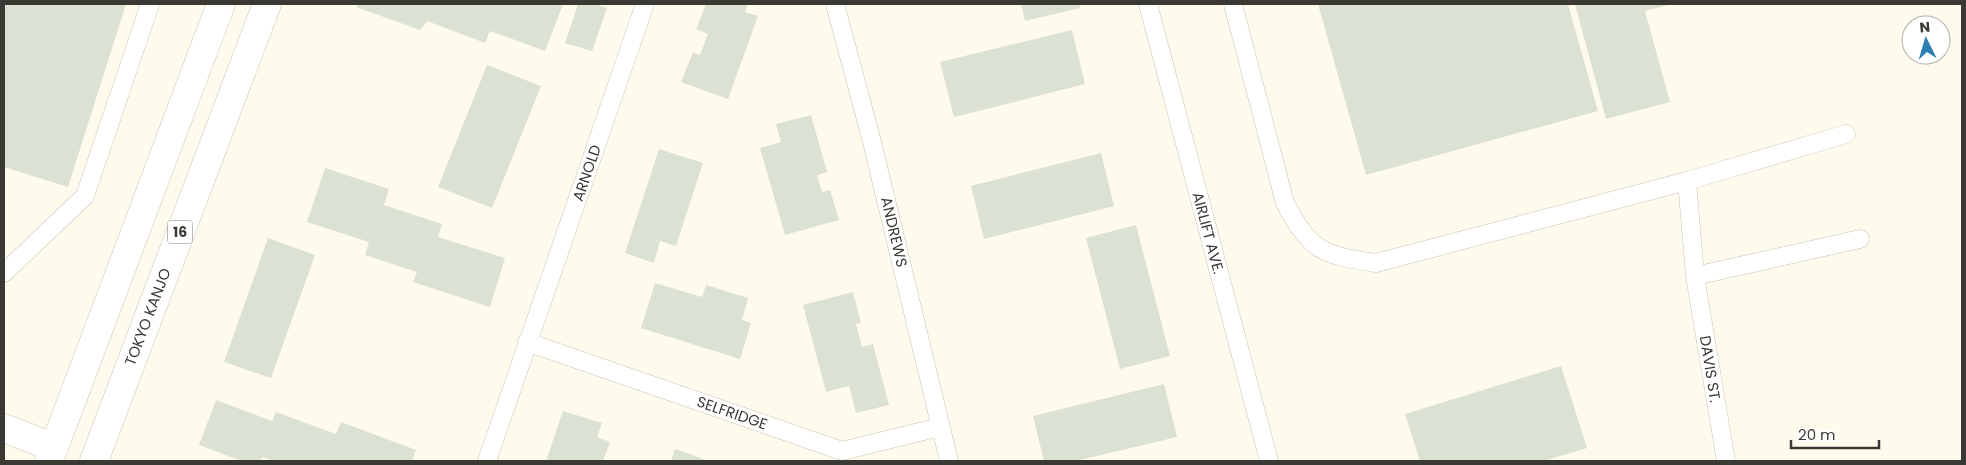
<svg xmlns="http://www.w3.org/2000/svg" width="1966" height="465" font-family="Poppins,sans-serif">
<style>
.building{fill:#dbe1d3}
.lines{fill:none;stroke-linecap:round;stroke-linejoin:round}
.service-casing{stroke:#c7c4b5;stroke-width:19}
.minor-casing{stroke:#c7c4b5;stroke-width:29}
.trunk-casing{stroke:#c7c4b5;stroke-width:29}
.service{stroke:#fff;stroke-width:18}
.minor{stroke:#fff;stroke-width:28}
.trunk{stroke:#fff;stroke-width:28}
.labels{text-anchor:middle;stroke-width:4;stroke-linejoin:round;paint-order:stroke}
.shield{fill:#fff;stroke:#757470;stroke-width:1}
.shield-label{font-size:14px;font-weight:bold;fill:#3a3933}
.street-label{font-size:15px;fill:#3a3933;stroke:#fff}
</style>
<rect width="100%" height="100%" fill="#fffbec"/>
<path class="building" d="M4 4H126L68 187 4 167Z
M358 4H563L545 51 490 31 485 43 427 21 420 30 356 7Z
M578 4H594L607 8 592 51 565 43Z
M706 4H748L745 12 758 16 728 99 681 82 693 52 700 55 708 34 696 29Z
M1021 4H1079L1080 8 1025 21Z
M1318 4H1568L1598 111 1366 175Z
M1575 4H1672L1645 11 1670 102 1606 119Z
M1072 30 1085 84 954 117 940 62Z
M487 65 541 86 492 208 438 187Z
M811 115 827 172 817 175 822 192 830 190 839 220 785 235 760 148 781 142 776 124Z
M659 149 703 163 676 246 660 241 654 263 625 253Z
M1101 153 1114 206 984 239 971 186Z
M325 168 389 189 384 205 442 224 438 237 505 258 490 307 413 282 417 272 365 255 369 242 307 222Z
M1136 225 1170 356 1120 369 1086 238Z
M268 238 315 255 271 378 224 362Z
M655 283 702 297 706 285 748 298 742 320 751 323 740 359 641 328Z
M853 292 861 323 856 324 862 347 873 344 889 405 856 413 849 386 826 392 803 305Z
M1561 366 1587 448 1544 461H1420L1405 414Z
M1164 384 1177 437 1076 461H1044L1033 416Z
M216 400 272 421 276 412 336 434 341 422 416 450 412 461H273L262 457 260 461H242L199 445Z
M563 411 602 423 597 437 610 442 603 461H546Z
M675 449 709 461H671Z"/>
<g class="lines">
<defs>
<path id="service" d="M835 4 871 138 949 461
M1148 4 1269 461
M1233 4 1285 203C1311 252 1323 255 1376 263L1687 181 1846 134
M1687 181 1695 276 1726 461
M4 273 85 196 150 4
M1695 276 1860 239
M527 342 842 451 940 427
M487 461 645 4"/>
<path id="minor" d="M4 428 53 447"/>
<path id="trunk" d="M49 461 221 4
M94 461 267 4"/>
</defs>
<use href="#service" class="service-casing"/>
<use href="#minor" class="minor-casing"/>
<use href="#trunk" class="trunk-casing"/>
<use href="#service" class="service"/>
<use href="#minor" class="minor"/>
<use href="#trunk" class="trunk"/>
</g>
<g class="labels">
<rect class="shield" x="167.5" y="220.5" width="25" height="23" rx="4"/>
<g class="shield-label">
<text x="180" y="237">16</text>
</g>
<g class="street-label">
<text transform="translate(587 173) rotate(-71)" y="5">ARNOLD</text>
<text transform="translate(894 232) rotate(77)" y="5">ANDREWS</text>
<text transform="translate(1208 233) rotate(75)" y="5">AIRLIFT AVE.</text>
<text transform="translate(148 317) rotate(-69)" y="5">TOKYO KANJO</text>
<text transform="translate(1710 369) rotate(81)" y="5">DAVIS ST.</text>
<text transform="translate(732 413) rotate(19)" y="5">SELFRIDGE</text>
</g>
</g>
<rect width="1966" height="465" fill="none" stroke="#3a3933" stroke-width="10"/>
<g transform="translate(1926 40) rotate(355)"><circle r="24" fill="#ffffff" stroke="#b0b0ad"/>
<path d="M0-4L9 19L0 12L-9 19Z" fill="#2a80b0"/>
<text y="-8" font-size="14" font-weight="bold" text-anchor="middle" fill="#3a3933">N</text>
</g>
<path d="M1791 440v8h88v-8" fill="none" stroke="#3a3933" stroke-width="2.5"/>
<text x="1798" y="440" font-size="15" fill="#3a3933" stroke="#ffffff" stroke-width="4" paint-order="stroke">20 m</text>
</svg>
